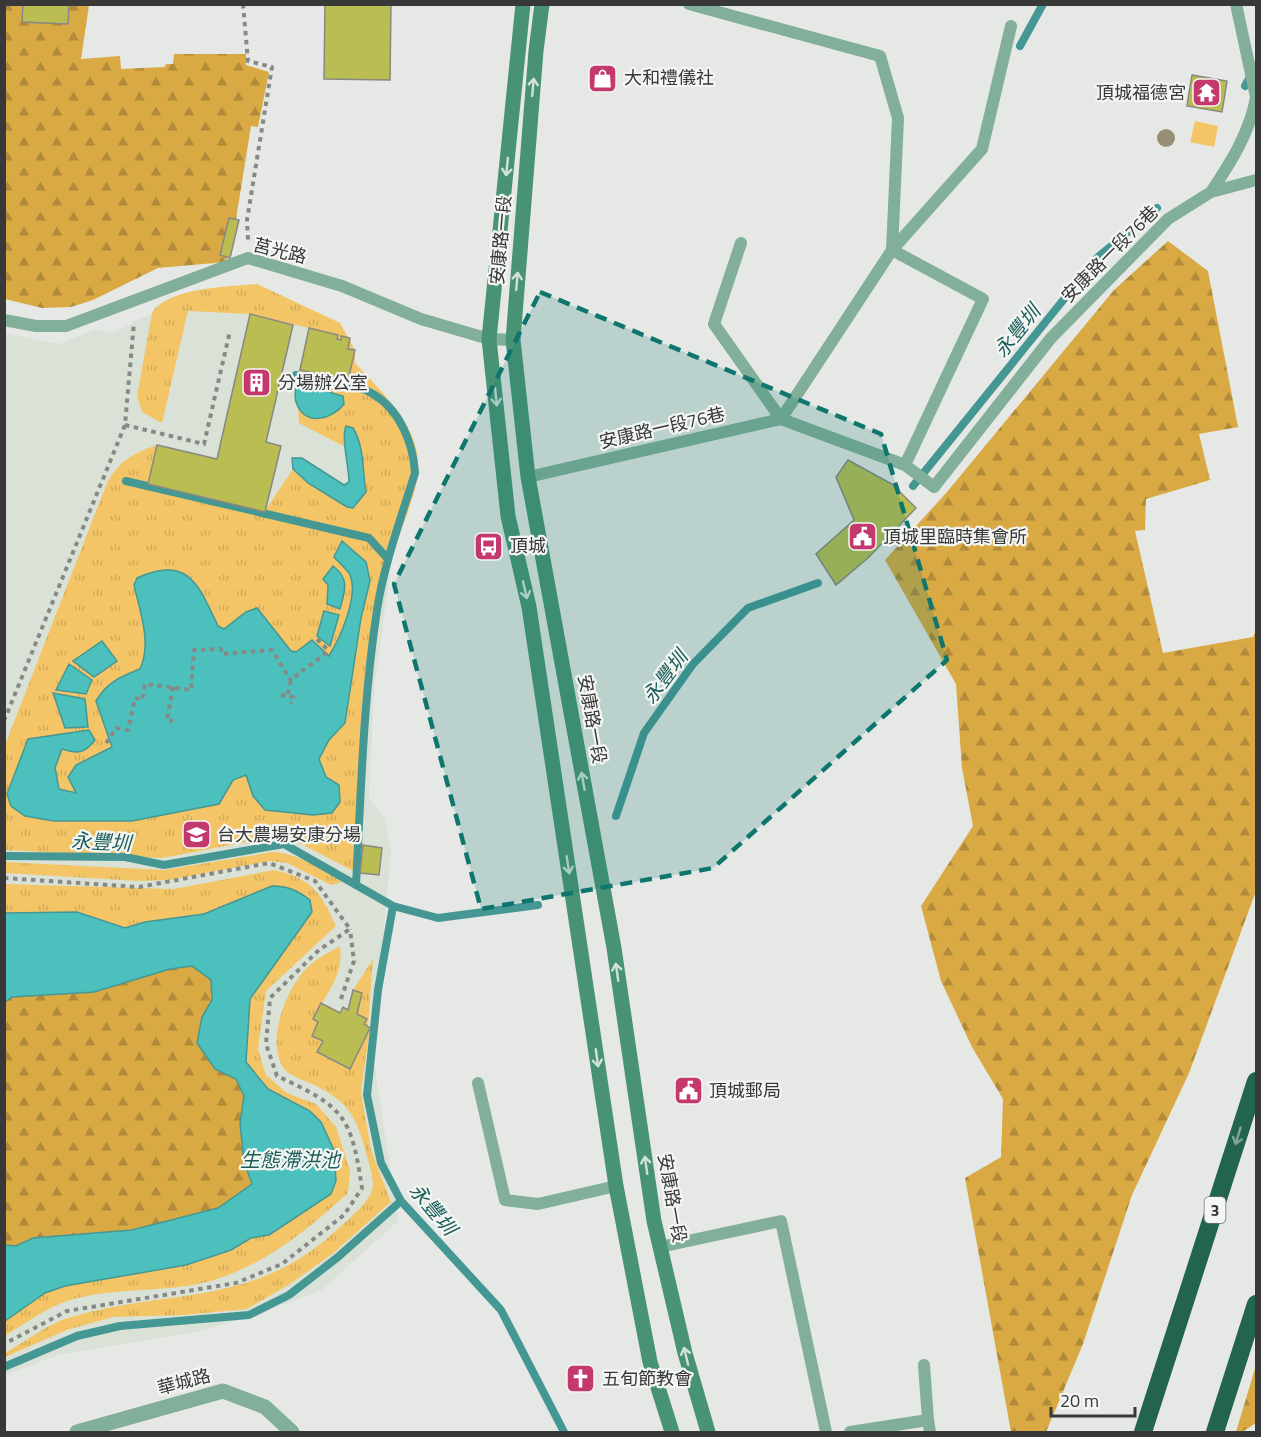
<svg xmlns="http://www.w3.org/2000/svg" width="1261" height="1437" font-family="'Titillium Web','Noto Sans TC',sans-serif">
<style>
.built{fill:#dae2d8}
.grass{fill:url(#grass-tufts)}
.forest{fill:url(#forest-firs)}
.pitch{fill:#f4c567}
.water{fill:#4bc0bc;stroke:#459794;stroke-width:1.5}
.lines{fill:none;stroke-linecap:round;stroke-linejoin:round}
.stream{stroke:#459794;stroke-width:8}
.building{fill:#babd52;stroke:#888884;stroke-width:1.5}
.path{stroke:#878987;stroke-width:4;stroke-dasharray:4.5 4.5;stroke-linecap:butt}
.service{stroke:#81af9a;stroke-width:12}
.minor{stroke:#81af9a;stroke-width:15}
.secondary{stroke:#499375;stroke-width:15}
.motorway{stroke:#23644c;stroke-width:18}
.tree{fill:#988e75}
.oneway{stroke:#d1e2d9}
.oneway2{stroke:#81a697}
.marked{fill:#0f766e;fill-opacity:0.2;stroke:#0f766e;stroke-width:4.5;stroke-dasharray:12 8;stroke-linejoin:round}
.labels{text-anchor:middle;stroke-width:4.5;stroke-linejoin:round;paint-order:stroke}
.shield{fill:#f3f6f2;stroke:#6f716f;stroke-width:1.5}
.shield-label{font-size:16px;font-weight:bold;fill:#373837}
.poi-label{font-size:18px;fill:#373837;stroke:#f3f6f2;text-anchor:start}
.street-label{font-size:18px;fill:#373837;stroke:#f3f6f2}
.water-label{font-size:20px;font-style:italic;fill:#1c5d5b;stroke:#f3f6f2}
</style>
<defs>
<pattern id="grass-tufts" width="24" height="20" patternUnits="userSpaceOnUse" patternTransform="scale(1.5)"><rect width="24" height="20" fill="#f4c567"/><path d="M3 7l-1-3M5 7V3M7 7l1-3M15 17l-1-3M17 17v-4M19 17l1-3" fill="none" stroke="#d2aa5a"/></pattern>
<pattern id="forest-firs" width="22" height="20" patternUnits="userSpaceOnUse" patternTransform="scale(1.5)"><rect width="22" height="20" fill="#d9a943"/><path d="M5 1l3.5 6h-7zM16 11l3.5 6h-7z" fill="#b18b39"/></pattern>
</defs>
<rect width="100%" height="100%" fill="#e6e8e5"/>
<path class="built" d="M257 284 340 323 355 350V363L401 414 417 453 418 474 392 559 374 690 369 798 385 818 391 851 373 1055 398 1221 322 1290 255 1315 200 1331 58 1355 5 1375V333L59 344 94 330 115 332 152 313 156 305 195 290Z"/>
<path class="grass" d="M257 284 340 323 355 350V363C383 394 422 427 418 473 415 499 401 528 393 553L387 551C360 650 360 768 353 871L284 835 162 858 5 850V745L107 483C119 461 133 453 157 445L148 484 264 512 293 469 292 458H302L344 485 350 482 347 448 299 423 296 383 309 328 250 314 188 311 162 423 142 412 137 396 152 313C168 287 229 287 257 284Z
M272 852C298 853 320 869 342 882L331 885 287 863 269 861 169 880 139 881 5 873V862L164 870Z
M274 870C312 878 321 893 336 926L266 991 258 1049 266 1075 287 1093 316 1104 336 1127 350 1170 348 1193C307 1230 268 1263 214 1280 171 1293 122 1287 78 1298 51 1304 28 1322 5 1336V884L174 889Z
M340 946C343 970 334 983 322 1003L340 1012 343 1007 348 1009 353 990 373 959 368 1026 370 1028 361 1092 371 1150 391 1202 331 1255 290 1284 247 1309 184 1315 113 1317 67 1330 5 1357V1353C25 1342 47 1324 68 1318 164 1288 250 1308 332 1234 344 1223 361 1210 370 1195 376 1185 371 1171 368 1160 357 1119 352 1103 312 1084 303 1080 290 1076 284 1069 266 1042 284 995 303 972 312 961 327 953 340 946Z"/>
<path class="forest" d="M5 5H89L81 59 120 56 121 69 165 67 166 64H173L174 54H246V65L269 72 258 127 251 126 236 219 229 218 220 255 227 257 226 262 158 268 93 300 71 307 42 308 5 299Z
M1168 241 1208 271 1238 427 1199 434 1210 480 1146 499 1145 530 1135 531 1163 653 1253 637 1256 630V891L1189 1073 1132 1195 1083 1344 1046 1432H1011L965 1178 1001 1157 1003 1099 972 1047 941 981 921 906 973 826 962 768 956 684 885 560 947 492 1114 290Z
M193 966 211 980 212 1000 202 1017 215 1069 236 1079 244 1096 240 1123 244 1162 252 1184 218 1208 132 1230 33 1238 16 1246 5 1245 4 1002 12 997 94 992 170 969Z
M1256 1365V1423L1242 1432H1236Z"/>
<path class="pitch" d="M1195 121 1218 126 1214 147 1190 142Z"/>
<path class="water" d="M296 383 343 396 344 404C332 420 305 427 296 402 294 397 296 388 296 383Z
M346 426 353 428C365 448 362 470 366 492L353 508 347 507 308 483 293 469 292 458H302L344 485 349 482C349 467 341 438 346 426Z
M342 541 366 562 370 581 361 618 345 723 329 740 319 759 326 777 339 785 340 802 332 813 313 815 265 810 253 796 246 775 233 780 219 804 132 821H54L25 816 11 806 7 794 28 739 89 730 95 740C84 754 78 754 62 749L55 768 59 789 76 793 68 777 76 765 112 747 96 701C107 682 120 677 140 669 152 643 140 612 134 585L137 578C190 554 199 587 218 626L224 629 246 612 257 608 291 651 296 652 312 640 329 656C340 638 359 596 350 575 347 569 338 562 334 557Z
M333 566C350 579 345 590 340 609L327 604 328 585 323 579Z
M324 611 339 615 330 646 317 636Z
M102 641 117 661 94 677 73 661Z
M69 664 92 680 86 694 56 690Z
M53 693 85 699 88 727 65 728Z
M272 886C287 886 297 890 310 900L312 912 250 999 246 1062 268 1089 310 1111 321 1122 334 1150 336 1181 331 1194 269 1235 251 1238 231 1250 186 1265 65 1286 45 1293 5 1321V1245L16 1246 33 1238 132 1230 218 1208 252 1184 244 1162 240 1123 244 1096 236 1079 215 1069 197 1043 202 1017 212 1000 211 980 192 966 170 969 94 992 12 997 5 1002V913L77 912 125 928 145 922 204 914Z"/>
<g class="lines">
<path class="stream" d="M1020 46 1043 4
M1245 86 1256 66
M296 375C320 380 352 381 373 394 400 410 413 443 415 473 401 518 384 564 377 610 363 701 361 794 356 885
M126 481 369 538 388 559
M913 486 1098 257 1157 208
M616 816 644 733 693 664 748 608 818 583
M4 856 125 857 164 865 284 844 393 906 438 918 538 905
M393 906 378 990 367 1095 381 1163 401 1201 501 1310 564 1432
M4 1367 77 1336 120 1326 249 1315 289 1295 338 1257 401 1201"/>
</g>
<path class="building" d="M23 4H69L68 24 22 22Z
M325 4H391L390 80 324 79Z
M1192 75 1227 81 1222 112 1187 106Z
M229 218 239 220 230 258 220 255Z
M250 314 293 325 266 442 281 446 265 512 148 484 157 445 217 459Z
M309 328 338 335 337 339 341 340V336L350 338 348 349 355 350 348 381 300 370Z
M848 460 892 484 916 508 869 557 836 585 816 554 854 520 836 477Z
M363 845 382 848 379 875 360 873Z
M353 990 362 993 357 1014 367 1019 364 1024 370 1028 350 1069 317 1052 323 1041 312 1036 318 1022 313 1019 321 1003 340 1013 343 1007 348 1010Z"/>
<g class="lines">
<path class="path" d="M243 4 248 61 272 67 247 220 248 240
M125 425 204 444 230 331
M291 681 287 696 293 697 291 704
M173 687 167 720 173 721
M281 695 287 696
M4 721 125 425 134 322
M106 743 116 728 128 730 135 698 142 700 145 684 191 690 194 650 221 649 222 654 272 650 291 681C302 668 317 663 328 650L314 636
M4 878 139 887 269 863 315 881 350 929 319 950 270 998 266 1044 277 1076C344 1107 351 1115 362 1188L344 1215 282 1264 236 1283 67 1311 4 1344
M341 999 354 961 350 929"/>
<path class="service" d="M689 4 880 56 898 118 892 250 982 149 1011 26
M1236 4 1256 97
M1211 192C1231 162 1249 134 1256 98
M4 320 36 326H66L248 258 342 286 421 319 489 339 513 340
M905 465 934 487 1051 338 1168 219 1211 192 1256 180
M528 477 781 419 905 465 983 299 892 250 781 419 714 324 741 243
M478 1083 505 1200 538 1204 616 1186
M660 1247 781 1221 826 1432
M924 1365 928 1420
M850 1432 928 1420 930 1432"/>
<path class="minor" d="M77 1432 223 1391 265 1407 292 1432"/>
<path class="secondary" d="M523 4 489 339 508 516 529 607 616 1186 650 1362 672 1432
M542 4 536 51 513 340 528 477 614 948 654 1221 685 1353 708 1432"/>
<path class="motorway" d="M1143 1432 1256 1081
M1215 1432 1256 1304"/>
</g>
<circle class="tree" cx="1166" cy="138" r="9"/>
<defs><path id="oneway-shaft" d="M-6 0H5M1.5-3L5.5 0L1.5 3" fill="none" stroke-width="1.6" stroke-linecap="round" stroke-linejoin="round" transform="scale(1.5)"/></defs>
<g class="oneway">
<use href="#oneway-shaft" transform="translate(533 87) rotate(-85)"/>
<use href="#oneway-shaft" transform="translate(507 167) rotate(96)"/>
<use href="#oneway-shaft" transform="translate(517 281) rotate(-85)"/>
<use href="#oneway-shaft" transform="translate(496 397) rotate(84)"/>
<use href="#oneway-shaft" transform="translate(525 590) rotate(77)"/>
<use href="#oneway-shaft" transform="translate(583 781) rotate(-100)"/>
<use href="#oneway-shaft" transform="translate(568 865) rotate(81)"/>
<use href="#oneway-shaft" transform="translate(617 972) rotate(-98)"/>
<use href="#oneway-shaft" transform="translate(597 1058) rotate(82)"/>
<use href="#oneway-shaft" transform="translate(646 1165) rotate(-98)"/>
<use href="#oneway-shaft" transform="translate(686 1356) rotate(-104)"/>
</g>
<use class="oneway2" href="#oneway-shaft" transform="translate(1238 1136) rotate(107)"/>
<path class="marked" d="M540 292 881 434 947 660 713 868 481 909 394 584Z"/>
<defs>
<symbol id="shop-square" viewBox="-11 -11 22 22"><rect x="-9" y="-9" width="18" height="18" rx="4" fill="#c4386e" stroke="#f3f6f2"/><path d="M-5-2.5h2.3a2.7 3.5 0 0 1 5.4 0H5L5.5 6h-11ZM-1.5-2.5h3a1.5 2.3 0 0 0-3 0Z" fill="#fff"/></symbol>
<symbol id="temple-square" viewBox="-11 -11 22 22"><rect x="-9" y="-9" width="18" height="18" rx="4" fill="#c4386e" stroke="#f3f6f2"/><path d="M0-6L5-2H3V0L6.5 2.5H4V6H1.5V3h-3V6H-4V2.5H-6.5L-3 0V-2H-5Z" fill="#fff"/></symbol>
<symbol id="building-square" viewBox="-11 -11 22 22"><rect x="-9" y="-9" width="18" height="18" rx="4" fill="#c4386e" stroke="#f3f6f2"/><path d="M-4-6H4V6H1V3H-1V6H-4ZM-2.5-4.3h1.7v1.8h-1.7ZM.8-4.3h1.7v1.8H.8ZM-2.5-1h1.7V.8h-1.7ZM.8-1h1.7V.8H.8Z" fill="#fff"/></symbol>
<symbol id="civic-square" viewBox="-11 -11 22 22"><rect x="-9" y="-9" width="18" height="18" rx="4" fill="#c4386e" stroke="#f3f6f2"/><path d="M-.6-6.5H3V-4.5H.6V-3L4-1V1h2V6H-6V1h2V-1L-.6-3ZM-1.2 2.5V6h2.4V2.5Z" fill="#fff"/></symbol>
<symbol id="bus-square" viewBox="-11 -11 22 22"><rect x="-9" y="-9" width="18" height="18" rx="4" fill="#c4386e" stroke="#f3f6f2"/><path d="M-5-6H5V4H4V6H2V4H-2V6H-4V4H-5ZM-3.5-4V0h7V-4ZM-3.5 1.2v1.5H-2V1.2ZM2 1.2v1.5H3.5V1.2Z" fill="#fff"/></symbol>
<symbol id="university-square" viewBox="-11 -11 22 22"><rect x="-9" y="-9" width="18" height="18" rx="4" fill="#c4386e" stroke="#f3f6f2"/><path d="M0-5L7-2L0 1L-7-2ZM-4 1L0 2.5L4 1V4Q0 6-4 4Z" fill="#fff"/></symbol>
<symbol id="church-square" viewBox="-11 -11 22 22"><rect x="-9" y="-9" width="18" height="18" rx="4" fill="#c4386e" stroke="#f3f6f2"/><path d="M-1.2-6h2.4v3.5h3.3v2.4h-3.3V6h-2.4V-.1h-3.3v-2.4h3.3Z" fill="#fff"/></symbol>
</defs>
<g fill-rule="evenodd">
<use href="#shop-square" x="586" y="62" width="33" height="33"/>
<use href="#temple-square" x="1190" y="76" width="33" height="33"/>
<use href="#building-square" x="240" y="366" width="33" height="33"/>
<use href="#civic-square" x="846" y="520" width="33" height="33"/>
<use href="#bus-square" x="472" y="530" width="33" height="33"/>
<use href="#university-square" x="180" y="818" width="33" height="33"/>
<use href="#civic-square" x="672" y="1074" width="33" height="33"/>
<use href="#church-square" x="564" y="1362" width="33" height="33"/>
</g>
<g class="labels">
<rect class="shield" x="1204.5" y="1197" width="21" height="26" rx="4.5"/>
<g class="shield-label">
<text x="1215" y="1216">3</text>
</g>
<g class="poi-label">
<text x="624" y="84">大和禮儀社</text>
<text x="1186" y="99" text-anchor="end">頂城福德宮</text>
<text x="278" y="389">分場辦公室</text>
<text x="883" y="543">頂城里臨時集會所</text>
<text x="510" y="552">頂城</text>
<text x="217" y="841">台大農場安康分場</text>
<text x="709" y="1097">頂城郵局</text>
<text x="602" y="1385">五旬節教會</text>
</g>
<g class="street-label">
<text transform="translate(501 240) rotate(-85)" y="6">安康路一段</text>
<text transform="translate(280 251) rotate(14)" y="6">莒光路</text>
<text transform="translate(1110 254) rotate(-45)" y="6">安康路一段76巷</text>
<text transform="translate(662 428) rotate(-13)" y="6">安康路一段76巷</text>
<text transform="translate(592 719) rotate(80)" y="6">安康路一段</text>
<text transform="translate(672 1198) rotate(80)" y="6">安康路一段</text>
<text transform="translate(184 1382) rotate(-15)" y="6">華城路</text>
</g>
<g class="water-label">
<text transform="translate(1017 331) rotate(-51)" y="7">永豐圳</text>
<text transform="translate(665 677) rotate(-53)" y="7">永豐圳</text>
<text transform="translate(101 842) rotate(3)" y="7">永豐圳</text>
<text x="290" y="1167">生態滯洪池</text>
<text transform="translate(433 1209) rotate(50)" y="7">永豐圳</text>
</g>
</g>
<rect width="1261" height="1437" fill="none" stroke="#373837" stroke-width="12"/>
<path d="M1051 1407v9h84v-9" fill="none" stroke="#373837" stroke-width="3"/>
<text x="1060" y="1407" font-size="18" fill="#373837" stroke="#f3f6f2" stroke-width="4.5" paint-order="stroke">20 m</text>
</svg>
